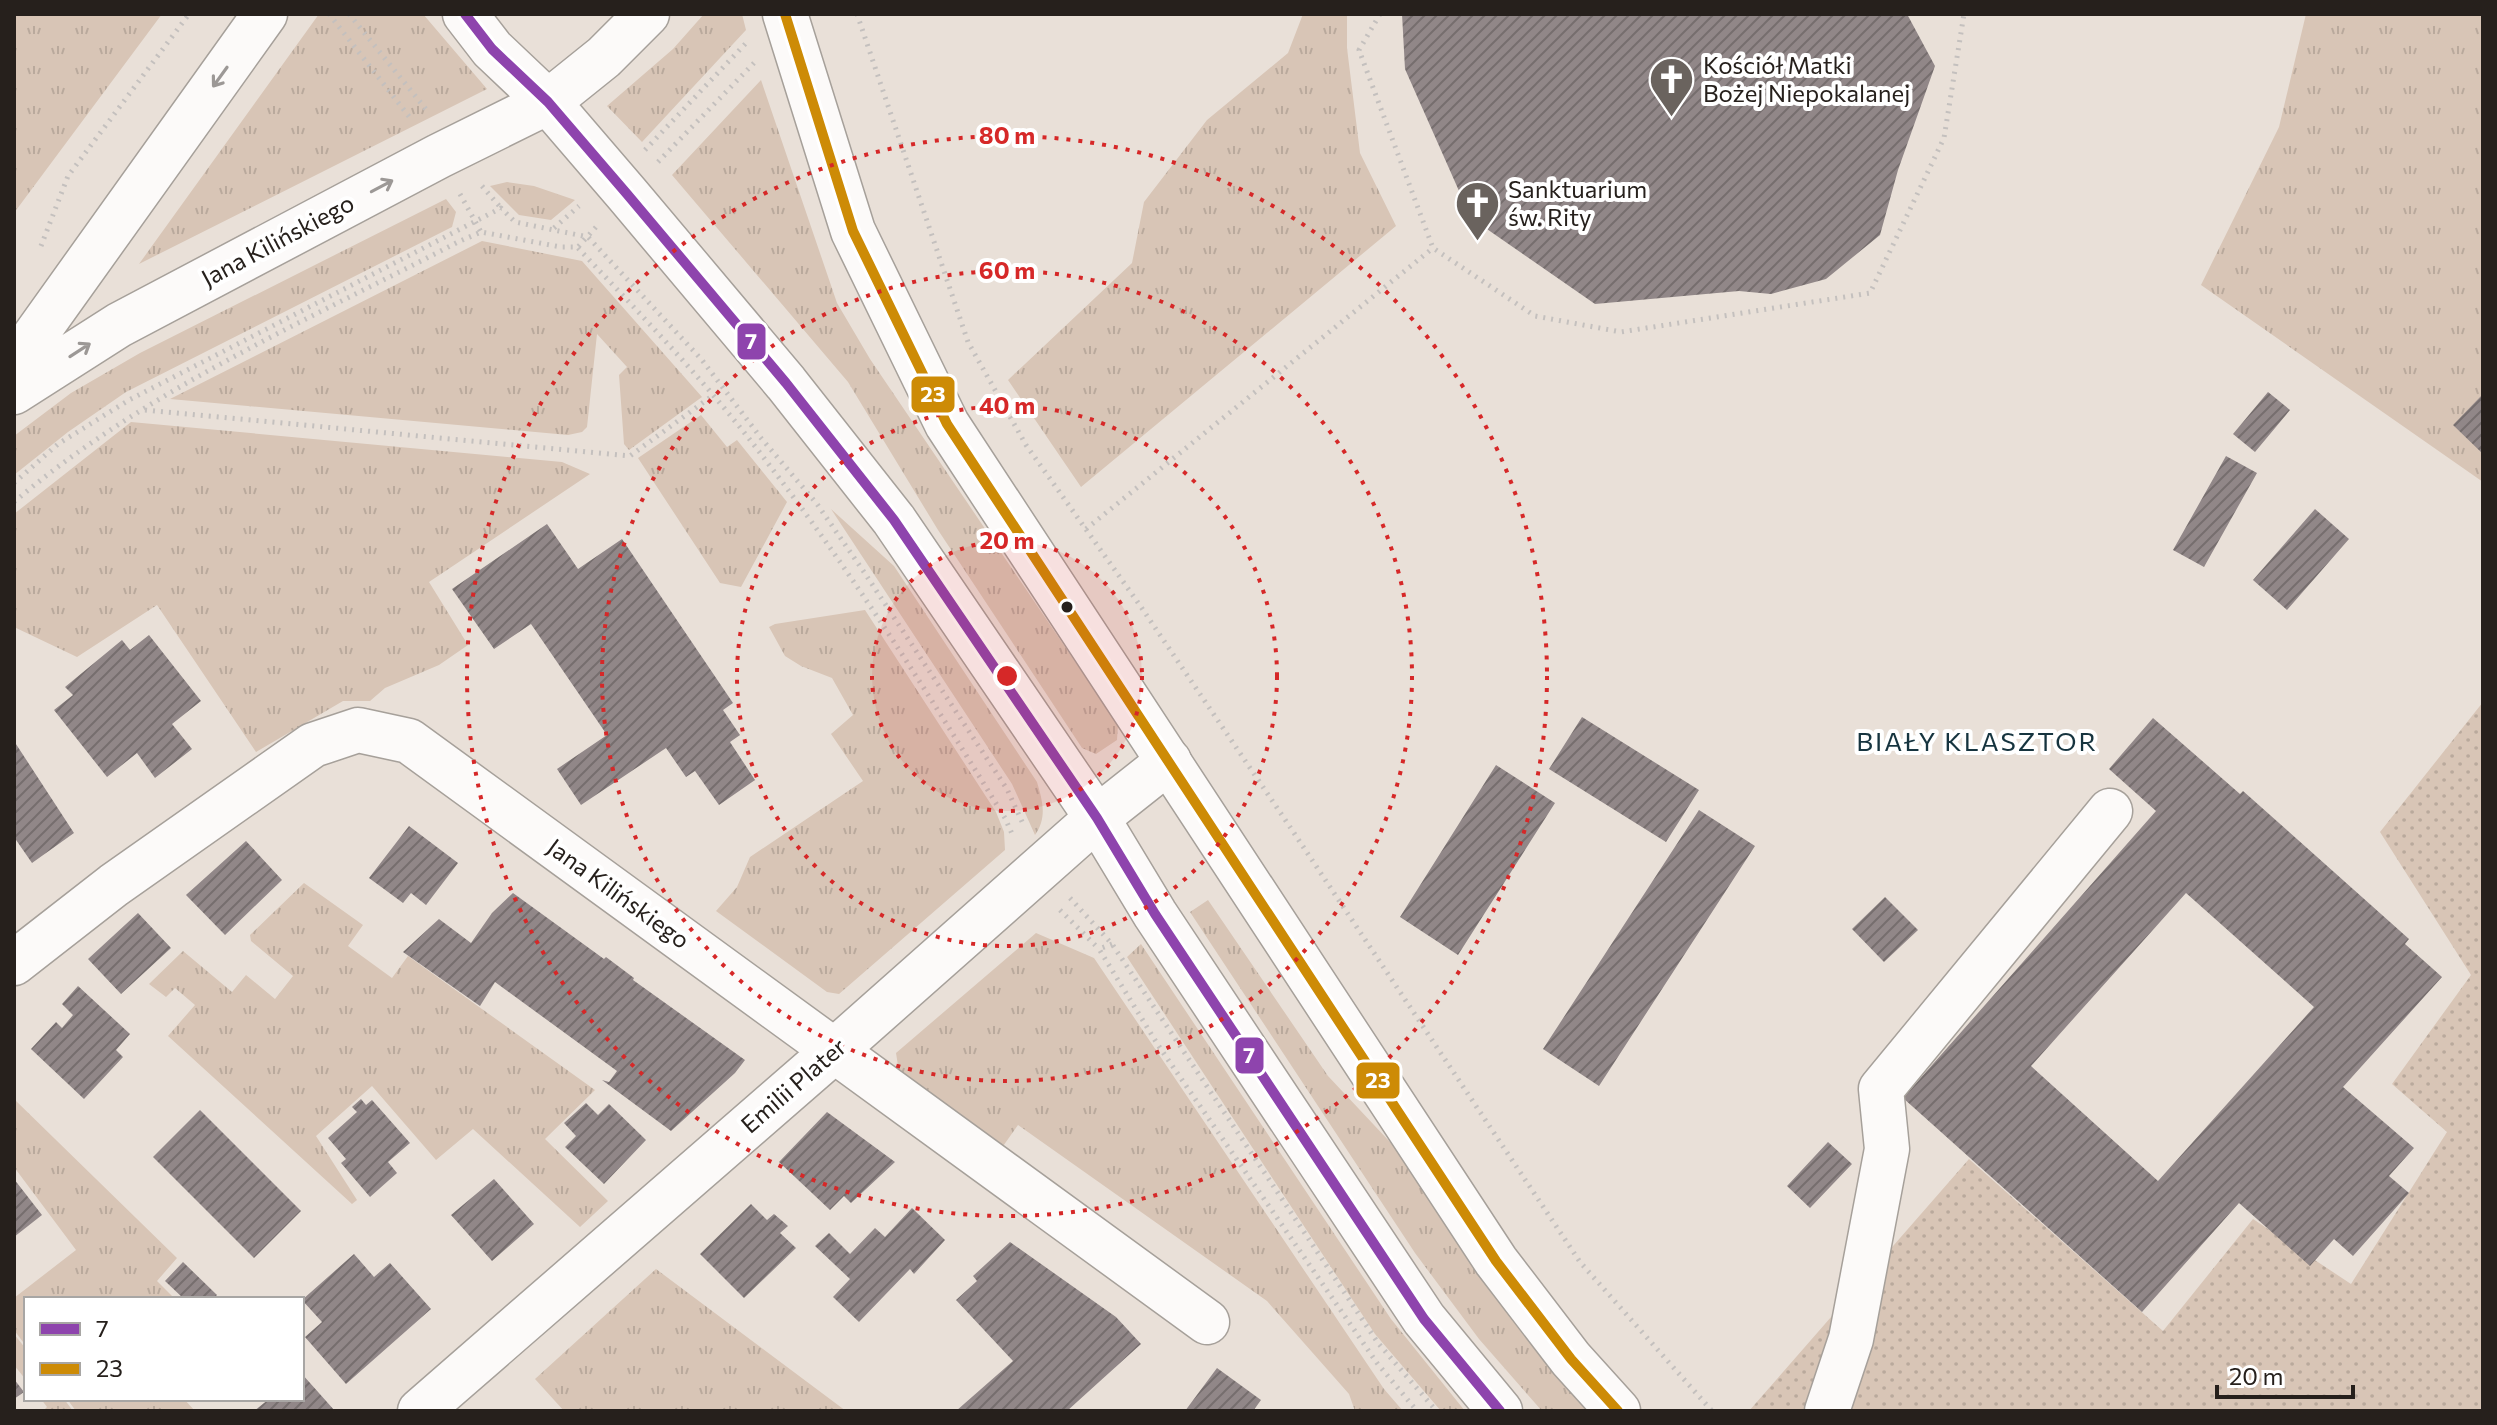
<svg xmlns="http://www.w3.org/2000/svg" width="2497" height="1425" font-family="Commissioner,sans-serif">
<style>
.grass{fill:url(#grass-tufts)}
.park{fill:url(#park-dots)}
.building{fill:url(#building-hatch);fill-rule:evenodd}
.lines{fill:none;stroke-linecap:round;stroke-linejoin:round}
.minor-casing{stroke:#a6a09a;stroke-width:47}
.major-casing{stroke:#a6a09a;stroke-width:47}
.path{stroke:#c4c0be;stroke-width:5;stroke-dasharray:2 6;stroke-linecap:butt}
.minor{stroke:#fcfaf9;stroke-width:44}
.major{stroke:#fcfaf9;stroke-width:44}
.bus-1-casing{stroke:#fff;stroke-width:16}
.bus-2-casing{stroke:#fff;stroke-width:16}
.bus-1{stroke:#8e44ad;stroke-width:10}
.bus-2{stroke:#cd8b06;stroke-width:10}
.oneway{stroke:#9c9896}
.ring{fill:none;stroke:#d62828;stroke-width:4;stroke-dasharray:4 8}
.bus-dot{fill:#26201c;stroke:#fff;stroke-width:3}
.labels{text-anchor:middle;stroke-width:8;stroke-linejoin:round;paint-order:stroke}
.poi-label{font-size:24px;fill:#26201c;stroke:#fff;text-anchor:start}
.street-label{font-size:24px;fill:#26201c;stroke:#fff}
.neighbourhood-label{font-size:26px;letter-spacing:2px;fill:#16343f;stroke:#fff}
.centre{fill:#d62828;stroke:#fff;stroke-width:4}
.ring-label{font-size:24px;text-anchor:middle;font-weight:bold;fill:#d62828;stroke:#fff;stroke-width:8;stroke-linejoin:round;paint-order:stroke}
.line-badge{stroke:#fff;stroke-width:3}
.badge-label{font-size:22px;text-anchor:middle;font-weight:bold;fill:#fff}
</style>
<defs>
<pattern id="grass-tufts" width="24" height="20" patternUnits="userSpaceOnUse" patternTransform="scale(2)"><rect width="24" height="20" fill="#d8c5b6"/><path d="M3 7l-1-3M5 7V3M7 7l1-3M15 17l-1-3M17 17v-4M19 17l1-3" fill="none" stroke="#b9a99c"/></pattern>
<pattern id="park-dots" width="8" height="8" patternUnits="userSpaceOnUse" patternTransform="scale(2)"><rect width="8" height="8" fill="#d8c5b6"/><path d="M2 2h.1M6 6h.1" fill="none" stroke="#b9a99c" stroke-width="1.8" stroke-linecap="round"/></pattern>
<pattern id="building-hatch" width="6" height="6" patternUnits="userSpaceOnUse" patternTransform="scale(2)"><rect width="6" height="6" fill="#918788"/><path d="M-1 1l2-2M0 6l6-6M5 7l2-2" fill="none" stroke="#766e6e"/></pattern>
</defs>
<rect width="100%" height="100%" fill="#e9e0d8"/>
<path class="grass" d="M14 14H162L14 213Z
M319 14H423L487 89 139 264Z
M704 14H742L746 30 642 142 607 106 673 49Z
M1303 14H1347V48L1360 153 1396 226 1081 487 1008 380 1132 263 1144 202 1207 120 1288 53Z
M2306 14H2483V482L2201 285 2279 127Z
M761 80 837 303 870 359 1118 725 1117 740 1096 754 1082 748 938 530 848 382 672 175Z
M507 182 534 186 575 200 551 220 519 215 490 186Z
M446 199 456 212 452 227 126 392 68 432 14 475V436L71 393 140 353Z
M482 241 582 261 702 397 629 450 624 444 619 375 627 367 597 334 587 427 582 432 568 435 170 399Z
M701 415 727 447 737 440 787 502 741 587 720 583 638 458Z
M131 422 562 462 590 474 429 582 468 645 439 665 385 688 370 701H343L256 752 157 605 77 657 14 627V514Z
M831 509 894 566 1037 782C1043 802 1047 818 1035 835L1012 784Z
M865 610 996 812 1004 832 1005 850 839 994 827 992 716 911 737 887 750 857 863 781 831 734 853 715 832 678 801 666 785 656 769 627 775 624Z
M304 883 363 925 348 946 392 978 408 956 595 1090 545 1139 608 1201 580 1227 473 1129 436 1160 372 1086 316 1136 357 1200 352 1204 168 1036 195 1005 175 988 166 997 149 984 183 951 232 992 246 975 275 999 293 976 251 941 250 935Z
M1208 900 1328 1076 1405 1158 1590 1411H1542L1479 1339 1415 1253 1190 912Z
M1036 933 1094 958 1384 1389 1403 1411H1355L1349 1394 1267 1301 1018 1125 1001 1149 900 1078 896 1053Z
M1141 944 1391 1319 1465 1411H1441L1375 1334 1127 957Z
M14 1099 177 1258 157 1281 175 1299H26V1346L14 1330V1298L76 1250 14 1167Z
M656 1269 846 1411H564L535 1379Z
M14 1334 26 1349V1380L14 1365Z
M41 1399H64L73 1411H43L47 1407Z
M67 1399H184L195 1411H76Z"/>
<path class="park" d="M2483 702V1411H1749L1969 1159 2163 1331 2253 1219 2351 1284 2447 1132 2392 1084 2471 975 2380 832Z"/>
<path class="building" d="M1402 14H1907L1935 66 1898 170 1880 235 1826 279 1771 294 1739 291 1595 304 1471 218 1405 69Z
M2268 392 2290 410 2255 452 2233 434Z
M2483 394V454L2453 425Z
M2226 456 2257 473 2204 567 2173 550Z
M2315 509 2349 539 2287 610 2253 580Z
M547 524 578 569 622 539 733 703 723 710 740 735 730 742 755 780 719 805 695 771 686 777 666 748 581 805 557 769 607 735 531 624 494 649 452 589Z
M149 635 201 701 172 724 192 749 155 778 137 753 107 777 54 710 73 695 65 687 122 640 130 650Z
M1582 717 1699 790 1666 842 1549 769Z
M2153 718 2240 794 2243 791 2409 939 2405 944 2442 977 2343 1087 2414 1148 2389 1176 2409 1193 2353 1256 2334 1239 2310 1266 2239 1203 2142 1312 1903 1098 2156 811 2109 769ZM2186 893 2314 1007 2158 1181 2031 1066Z
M14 741 74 833 32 863 14 837Z
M1496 765 1555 803 1458 955 1400 917Z
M1699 810 1755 846 1599 1086 1543 1049Z
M409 826 458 863 426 905 411 893 403 903 369 878Z
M246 841 282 880 225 935 186 895Z
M513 893 604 959 606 957 634 978 633 980 745 1060 735 1073 671 1131 602 1080 609 1082 617 1071 495 982 480 1006 403 952 439 919 471 943 492 913Z
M1885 897 1918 930 1884 962 1852 929Z
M138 913 171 948 121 994 88 959Z
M78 986 130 1034 116 1050 123 1057 84 1099 31 1049 56 1022 62 1028 73 1015 62 1004Z
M361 1099 366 1105 372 1100 410 1143 388 1162 397 1173 370 1197 341 1163 346 1159 328 1138 357 1112 352 1107Z
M586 1103 598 1115 609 1104 646 1140 604 1184 565 1147 576 1136 564 1123Z
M200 1110 301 1211 254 1258 153 1157Z
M827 1112 895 1162 851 1203 844 1196 830 1210 779 1162Z
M1828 1142 1852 1164 1810 1208 1787 1186Z
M14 1179 42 1215 14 1237Z
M494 1179 534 1224 492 1261 451 1215Z
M751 1204 767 1220 774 1214 788 1226 780 1233 796 1248 744 1298 700 1254Z
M912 1208 945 1240 914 1274 910 1269 859 1322 833 1297 850 1279 815 1246 829 1233 850 1254 875 1228 885 1237Z
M1010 1242 1116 1317 1141 1344 1067 1411H956L1013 1361 956 1300 977 1281 973 1276Z
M354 1254 374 1277 390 1263 431 1309 346 1384 305 1337 322 1322 302 1300Z
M183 1262 217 1295 213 1299H184L165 1281Z
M1217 1368 1261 1400 1253 1411H1185Z
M302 1374 335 1411H254L269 1399H302Z
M14 1379 24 1392 14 1399Z"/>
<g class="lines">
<defs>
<path id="minor" d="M14 963 114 885 313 745 358 730 409 741 1207 1322
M420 1411 834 1051 1097 818 1169 761
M1827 1411 1851 1339 1887 1149 1881 1089 2110 811"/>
<path id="major" d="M465 14 492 49 548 102 627 194 786 383 894 520 1097 818 1155 914 1424 1319 1500 1411
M785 14 853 231 947 424 1496 1261 1571 1359 1618 1411
M14 365 265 14
M14 392 119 325 439 156 548 102 604 57 647 14"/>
</defs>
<use href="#minor" class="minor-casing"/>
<use href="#major" class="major-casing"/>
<path class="path" d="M329 14 411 119
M349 14 429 113
M857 14 968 342 1026 445 1139 604 1288 824 1580 1262 1712 1411
M1380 14 1359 50 1433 248 1535 316 1621 332 1870 293 1944 138 1964 14
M645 150 748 41
M658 162 754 63
M482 186 501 208
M460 194 481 232
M554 228 579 206
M41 246 68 176 189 14
M578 248C644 318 712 388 770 466 856 578 931 698 1005 818L1013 836
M145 410 630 456 712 396
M14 483 58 444 129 400 501 208 515 222 588 237 702 360 761 438 817 504 864 572 1007 789 1024 826
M14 502C144 391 308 320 458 242L481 232 561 247H578L596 227
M1086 529 1433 248
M1070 898 1112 944 1378 1343 1433 1407
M1060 910 1099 949
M1112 944 1099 949 1158 1045 1377 1363 1417 1411"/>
<use href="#minor" class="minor"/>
<use href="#major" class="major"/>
<defs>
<path id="bus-1" d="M465 14 492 49 548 102 627 194 786 383 894 520 1097 818 1155 914 1424 1319 1500 1411"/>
<path id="bus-2" d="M785 14 853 231 947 424 1496 1261 1571 1359 1618 1411"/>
</defs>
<use href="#bus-1" class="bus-1-casing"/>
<use href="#bus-2" class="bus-2-casing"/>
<use href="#bus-1" class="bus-1"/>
<use href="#bus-2" class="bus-2"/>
</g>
<defs><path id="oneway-shaft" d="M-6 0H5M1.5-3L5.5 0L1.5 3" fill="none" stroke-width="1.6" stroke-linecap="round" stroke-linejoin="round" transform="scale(2)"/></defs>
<g class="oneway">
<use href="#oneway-shaft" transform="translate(220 77) rotate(126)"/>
<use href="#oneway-shaft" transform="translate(382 186) rotate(-28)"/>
<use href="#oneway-shaft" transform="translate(80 350) rotate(-33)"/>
</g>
<circle cx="1007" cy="676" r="135" fill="#d62828" fill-opacity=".12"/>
<g class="ring">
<circle cx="1007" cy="676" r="135"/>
<circle cx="1007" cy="676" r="270"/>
<circle cx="1007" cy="676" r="405"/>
<circle cx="1007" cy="676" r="540"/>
</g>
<defs>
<symbol id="church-pin" viewBox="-11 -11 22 30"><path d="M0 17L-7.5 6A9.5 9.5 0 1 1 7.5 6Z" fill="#6a635e" stroke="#fff"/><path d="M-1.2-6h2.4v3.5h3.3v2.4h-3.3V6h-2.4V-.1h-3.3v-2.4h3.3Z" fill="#fff"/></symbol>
</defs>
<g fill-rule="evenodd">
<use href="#church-pin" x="1646" y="54" width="51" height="69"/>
<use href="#church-pin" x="1452" y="178" width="51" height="69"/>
</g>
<circle class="bus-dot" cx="1067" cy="607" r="7"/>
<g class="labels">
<g class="poi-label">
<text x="1703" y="74">Kościół Matki<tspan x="1703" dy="28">Bożej Niepokalanej</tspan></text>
<text x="1508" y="198">Sanktuarium<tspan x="1508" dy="28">św. Rity</tspan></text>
</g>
<g class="street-label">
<text transform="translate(278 241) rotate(-28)" y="8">Jana Kilińskiego</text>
<text transform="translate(618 894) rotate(36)" y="8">Jana Kilińskiego</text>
<text transform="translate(794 1086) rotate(-41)" y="8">Emilii Plater</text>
</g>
<g class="neighbourhood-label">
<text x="1977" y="751">BIAŁY KLASZTOR</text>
</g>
</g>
<circle cx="1007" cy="676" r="12" class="centre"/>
<g class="ring-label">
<text x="1007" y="144">80 m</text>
<text x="1007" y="279">60 m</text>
<text x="1007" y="414">40 m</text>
<text x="1007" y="549">20 m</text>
</g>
<g class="line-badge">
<rect x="736" y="322" width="31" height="39" rx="8" fill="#8e44ad"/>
<rect x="910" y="375" width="46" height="39" rx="8" fill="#cd8b06"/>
<rect x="1234" y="1036" width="31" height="39" rx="8" fill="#8e44ad"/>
<rect x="1355" y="1061" width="46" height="39" rx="8" fill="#cd8b06"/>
</g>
<g class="badge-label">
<text x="751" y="349">7</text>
<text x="933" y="402">23</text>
<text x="1249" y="1063">7</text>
<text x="1378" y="1088">23</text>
</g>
<rect width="2497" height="1425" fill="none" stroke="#26201c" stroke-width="32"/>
<rect x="24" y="1297" width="280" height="104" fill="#ffffff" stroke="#a8a6a4" stroke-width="2"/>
<rect x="40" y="1323" width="40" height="12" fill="#8e44ad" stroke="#a8a6a4" stroke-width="2"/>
<text x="96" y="1337" font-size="24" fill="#26201c">7</text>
<rect x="40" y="1363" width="40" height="12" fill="#cd8b06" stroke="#a8a6a4" stroke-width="2"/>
<text x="96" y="1377" font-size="24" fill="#26201c">23</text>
<path d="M2217 1385v12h136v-12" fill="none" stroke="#26201c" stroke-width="4"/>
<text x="2229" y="1385" font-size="24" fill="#26201c" stroke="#ffffff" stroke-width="6" paint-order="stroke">20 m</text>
</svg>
